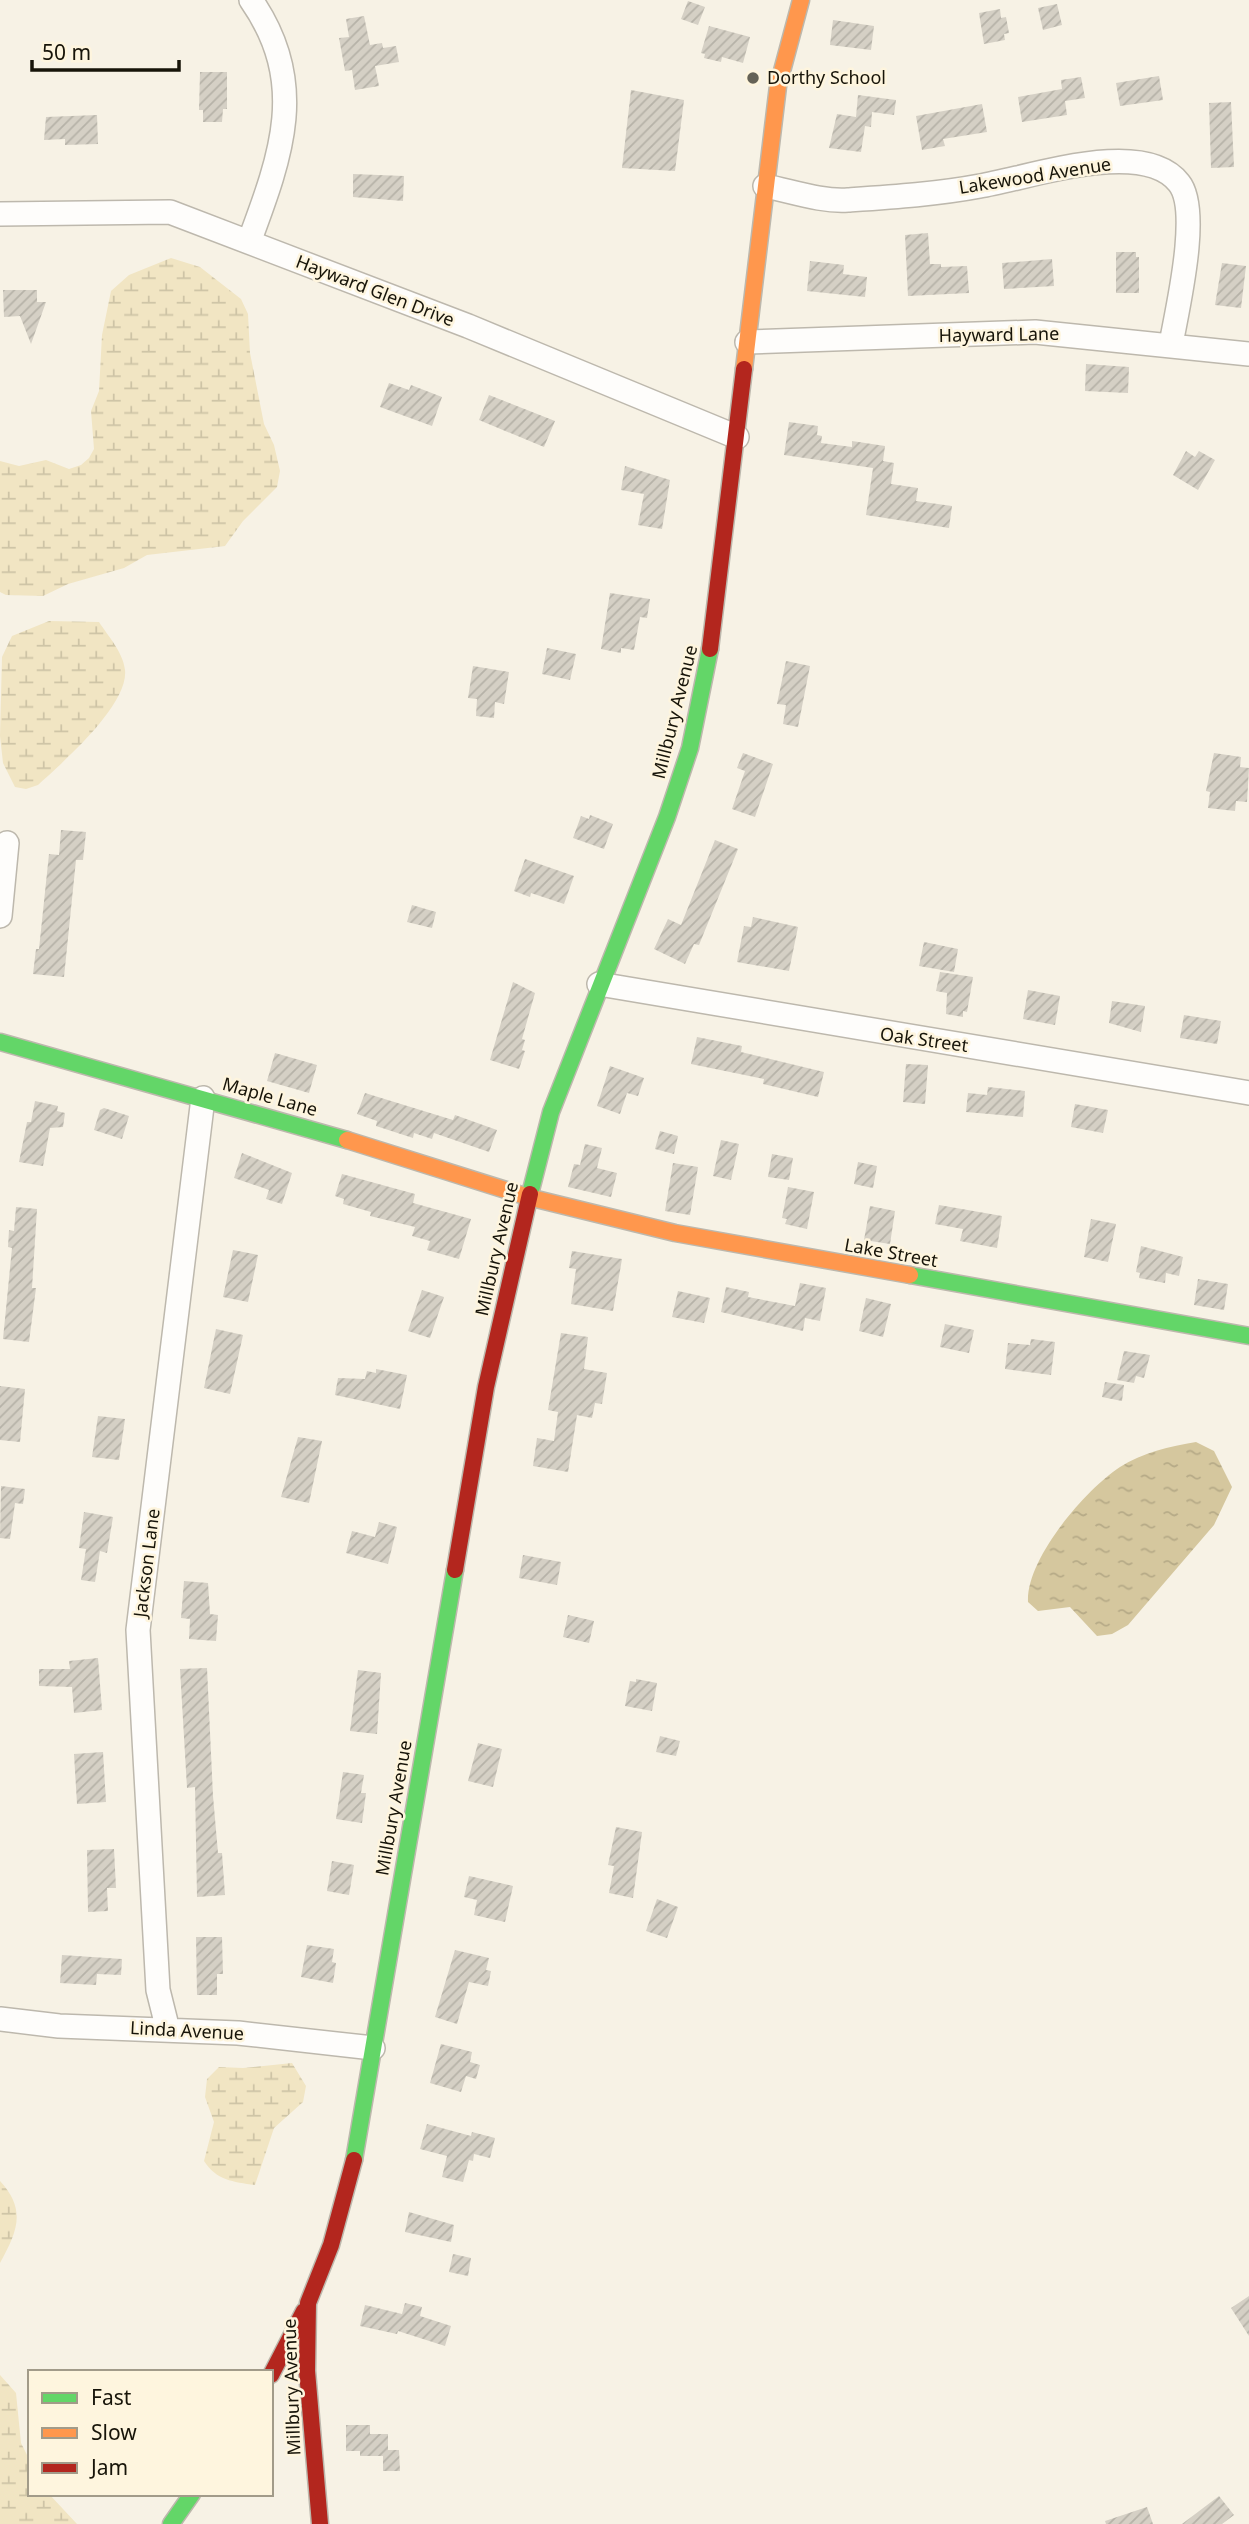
<svg xmlns="http://www.w3.org/2000/svg" width="1249" height="2524" font-family="'Noto Sans',sans-serif">
<style>
.wetland{fill:url(#wetland-marsh)}
.water{fill:url(#water-ripples)}
.building{fill:url(#building-hatch)}
.lines{fill:none;stroke-linecap:round;stroke-linejoin:round}
.street-casing{stroke:#bdb8ad;stroke-width:26}
.fast-casing{stroke:#bdb8ad;stroke-width:19}
.slow-casing{stroke:#bdb8ad;stroke-width:19}
.jam-casing{stroke:#bdb8ad;stroke-width:19}
.street{stroke:#fefdfb;stroke-width:23}
.fast{stroke:#63d668;stroke-width:16}
.slow{stroke:#ff974d;stroke-width:16}
.jam{stroke:#b3261e;stroke-width:16}
.poi-dot{fill:#656256;stroke:#fef5de;stroke-width:2.5}
.labels{text-anchor:middle;stroke-width:5;stroke-linejoin:round;paint-order:stroke}
.poi-label{font-size:18px;fill:#171409;stroke:#fef5de;text-anchor:start}
.street-label{font-size:18px;fill:#171409;stroke:#fef5de}
</style>
<defs>
<pattern id="wetland-marsh" width="20" height="14" patternUnits="userSpaceOnUse" patternTransform="scale(1.75)"><rect width="20" height="14" fill="#f1e5c3"/><path d="M1 5h8M5 5V1M11 12h8M15 12V8" fill="none" stroke="#cec4a6"/></pattern>
<pattern id="water-ripples" width="26" height="14" patternUnits="userSpaceOnUse" patternTransform="scale(1.75)"><rect width="26" height="14" fill="#d5c79e"/><path d="M2 4q2-2 4 0t4 0M15 11q2-2 4 0t4 0" fill="none" stroke="#b6aa87"/></pattern>
<pattern id="building-hatch" width="6" height="6" patternUnits="userSpaceOnUse" patternTransform="scale(1.75)"><rect width="6" height="6" fill="#d5d0c5"/><path d="M-1 1l2-2M0 6l6-6M5 7l2-2" fill="none" stroke="#b6b2a8"/></pattern>
</defs>
<rect width="100%" height="100%" fill="#f7f2e5"/>
<path class="wetland" d="M171 258 200 267 241 299 248 314 250 353 264 424 274 445 280 471 277 487 243 521 225 546 147 555 124 568 68 584 43 596 6 595 0 592V461L19 466 46 460 69 469 81 465 89 458 94 449 91 411 99 391 102 335 111 291 129 275Z
M49 621 99 622C108 636 123 652 125 670 129 705 62 763 38 785L26 789 15 787 3 763 0 736 2 657 12 636Z
M292 2063 306 2086 303 2102 274 2128 255 2185C233 2182 216 2180 204 2161L214 2122 205 2097 207 2079 219 2067 243 2068Z
M0 2181C27 2210 17 2232 0 2263Z
M0 2375 16 2393 21 2443 30 2461V2494H49L77 2524H0Z"/>
<path class="water" d="M1196 1442 1214 1451 1232 1487 1214 1525 1128 1625 1112 1634 1097 1636 1070 1607 1038 1611 1028 1602C1026 1559 1085 1490 1120 1467 1142 1453 1170 1446 1196 1442Z"/>
<path class="building" d="M688 1 705 7 698 25 681 19Z
M1057 4 1062 25 1043 30 1038 8Z
M1000 9 1001 18 1006 17 1009 33 1004 34 1005 40 984 44 979 13Z
M364 16 370 45 382 43 383 48 396 46 399 62 375 66 379 86 355 90 352 70 345 71 339 38 349 37 346 19Z
M833 20 874 26 871 50 830 45Z
M709 26 750 37 743 63 722 57 721 62 704 58 705 54 701 53Z
M200 72H227V109H223L222 122H203V110H199Z
M1159 76 1163 100 1120 106 1116 83Z
M1081 77 1085 98 1065 101 1067 115 1022 122 1018 97 1062 89 1061 80Z
M631 90 684 100 675 171 622 168Z
M858 95 896 100 894 115 872 112 871 127 865 126 861 152 829 148 837 114 856 117Z
M1231 102 1234 167 1211 168 1209 103Z
M982 104 987 132 943 139 945 146 922 150 916 116Z
M97 115 98 144 65 145V139L44 140 46 117Z
M353 174 404 176 403 201 353 197Z
M928 233 930 264H941V267L967 266 969 293 908 296 905 235Z
M1116 252H1136V257H1139V293H1116Z
M1052 259 1054 286 1004 289 1002 263Z
M810 261 844 265 843 274 867 277 865 297 807 291Z
M1222 263 1246 266 1241 308 1215 305Z
M3 290H37V302H46L31 344 20 316 4 317Z
M1086 364 1129 367 1128 393 1085 391Z
M389 383 409 390 411 385 442 397 432 426 380 407Z
M489 395 555 421 544 447 479 420Z
M789 422 818 426 817 435 822 436 821 443 852 447V441L885 446 883 461 894 463 891 484 918 488 916 501 952 506 949 528 866 515 873 468 784 455Z
M1186 451 1195 457 1199 451 1215 460 1198 490 1173 475Z
M625 466 670 480 662 529 638 525 644 494 621 490Z
M610 593 650 599 647 618 640 617 634 650 621 648V653L601 649Z
M547 648 576 654 570 680 542 674Z
M786 661 810 666 798 727 783 724 786 705 777 704Z
M473 666 509 672 504 704 495 702 494 718 476 716 477 699 468 698Z
M743 753 773 764 755 817 732 809 745 771 737 768Z
M1214 753 1241 757 1240 767 1249 768 1247 802 1236 801 1235 811 1208 808 1210 792 1206 791Z
M590 815 613 824 604 849 573 838 581 816 589 819Z
M61 830 86 832 83 860H76L64 977 33 974 36 949H39L49 854 59 855Z
M715 840 738 849 699 945 694 944 685 964 654 949 668 919 681 925Z
M525 859 574 876 564 904 531 893 530 897 514 891Z
M412 905 436 912 432 928 407 922Z
M753 917 798 927 789 971 737 962 744 926 751 927Z
M924 942 958 949 954 972 919 966Z
M940 972 973 977 967 1012 963 1011V1017L946 1014 947 993 936 991Z
M513 982 535 993 522 1039 525 1040 522 1050 525 1051 519 1069 490 1060Z
M1028 990 1060 996 1055 1025 1023 1019Z
M1112 1001 1145 1006 1141 1032 1109 1023Z
M1184 1015 1221 1021 1217 1044 1180 1038Z
M697 1037 742 1046 741 1052 824 1072 818 1097 763 1084 764 1079 691 1064Z
M275 1053 317 1065 309 1093 267 1081Z
M906 1064 928 1065 925 1104 903 1102Z
M610 1066 644 1078 638 1096 627 1093 620 1114 597 1106Z
M988 1087 1025 1091 1023 1117 966 1112 968 1093 987 1095Z
M365 1093 453 1120 455 1115 497 1130 489 1152 434 1133 432 1139 414 1133 413 1138 376 1126 377 1121 357 1114Z
M35 1101 58 1106 57 1111 65 1113 63 1127 50 1128 43 1166 19 1162 27 1122H31Z
M1075 1104 1108 1110 1103 1133 1071 1127Z
M104 1108 129 1116 122 1139 94 1130 100 1110Z
M660 1131 678 1136 674 1154 655 1149Z
M721 1140 739 1144 731 1180 713 1176Z
M585 1144 602 1148 597 1168 617 1173 611 1197 568 1187 574 1164 580 1165Z
M242 1153 292 1173 282 1204 266 1199 269 1190 234 1178Z
M772 1154 793 1158 789 1180 768 1177Z
M858 1162 877 1166 873 1188 854 1184Z
M673 1163 698 1167 690 1215 665 1211Z
M342 1174 415 1194 413 1203 471 1219 459 1259 427 1250 430 1241 412 1236 415 1227 370 1216 371 1212 343 1204 344 1199 335 1196Z
M788 1187 814 1192 807 1229 785 1224 787 1219 782 1218Z
M939 1205 1002 1216 997 1248 960 1241 963 1229 935 1224Z
M870 1206 895 1211 890 1244 864 1240Z
M16 1207 37 1209 32 1288H36L29 1342 3 1339 12 1248 8 1247 9 1230 14 1231Z
M1091 1219 1116 1224 1108 1262 1084 1257Z
M1141 1246 1183 1257 1179 1276 1166 1273 1165 1283 1139 1278 1140 1273 1136 1272Z
M233 1250 258 1255 248 1302 223 1297Z
M572 1251 622 1259 613 1311 571 1304 576 1269 569 1268Z
M1198 1279 1228 1284 1224 1310 1194 1305Z
M800 1283 826 1288 820 1321 805 1318 803 1331 721 1312 726 1287 749 1292 748 1297 795 1306Z
M422 1290 444 1297 430 1338 408 1331Z
M678 1291 710 1298 704 1323 672 1317Z
M866 1298 891 1304 883 1337 859 1331Z
M945 1324 974 1330 969 1353 940 1347Z
M216 1329 243 1335 230 1394 204 1388Z
M561 1333 588 1337 584 1369 607 1373 602 1404 595 1403 592 1418 577 1415 568 1472 533 1466 537 1438 554 1441 558 1412 548 1410Z
M1031 1339 1055 1342 1051 1375 1005 1369 1008 1343 1030 1345Z
M1124 1351 1150 1355 1144 1378 1136 1376 1134 1383 1117 1380Z
M376 1369 407 1375 400 1409 335 1395 338 1378 365 1379 367 1371 376 1373Z
M1105 1382 1124 1385 1122 1401 1102 1397Z
M0 1386 25 1389 20 1442 0 1440Z
M98 1416 125 1419 119 1460 92 1457Z
M298 1437 322 1441 309 1503 281 1497Z
M1 1486 25 1489 23 1504 15 1503 10 1539 0 1538Z
M84 1512 113 1517 107 1553 100 1551 95 1582 81 1580 86 1549 79 1548Z
M379 1522 397 1527 388 1564 346 1553 352 1531 375 1537Z
M523 1555 561 1562 557 1585 519 1578Z
M184 1581 208 1583 210 1614 218 1615 216 1641 189 1639 190 1619 181 1618Z
M568 1615 594 1621 589 1643 563 1637Z
M98 1658 102 1710 74 1713 72 1687 39 1686V1669H70L69 1661Z
M207 1668 213 1796 218 1853H222L225 1895 197 1897 195 1787 187 1788 180 1669Z
M358 1670 381 1673 377 1734 350 1731Z
M636 1679 657 1683 652 1711 625 1706 630 1681 636 1682Z
M660 1736 680 1741 676 1756 656 1752Z
M478 1743 502 1749 493 1787 468 1781Z
M103 1752 106 1802 77 1804 74 1754Z
M343 1772 364 1775 361 1793H366L362 1823 336 1819Z
M616 1827 642 1832 633 1898 609 1893 614 1866 608 1865Z
M114 1849 116 1888H107L108 1911 88 1912 87 1850Z
M332 1861 354 1865 349 1895 327 1891Z
M469 1876 513 1886 505 1922 474 1915 477 1900 464 1897Z
M657 1899 678 1907 667 1938 646 1931Z
M196 1937H222L223 1974H217V1995H197Z
M307 1945 334 1949 332 1962 336 1963 333 1983 301 1977Z
M455 1950 489 1958 486 1970 491 1971 488 1986 469 1982 457 2024 435 2017Z
M62 1955 122 1959 121 1975 97 1974 96 1985 60 1983Z
M441 2044 472 2052 470 2062 480 2065 476 2079 466 2076 461 2092 430 2083Z
M427 2124 471 2136 472 2132 495 2138 490 2158 474 2154 473 2161 469 2160 463 2182 442 2177 447 2156 420 2149Z
M409 2212 454 2225 451 2242 405 2232Z
M453 2254 471 2258 468 2276 449 2272Z
M1249 2296V2336L1231 2308Z
M405 2303 422 2307 420 2316 451 2326 445 2346 398 2331 397 2334 360 2326 365 2305 402 2314Z
M346 2425H370V2434H388V2450H399L400 2471H383V2456H360V2451H346Z
M1219 2496 1234 2515 1222 2524H1182Z
M1147 2507 1153 2524H1106L1105 2521Z"/>
<g class="lines">
<defs>
<path id="street" d="M765 186C791 191 822 202 848 200 892 197 938 194 980 186 1029 178 1143 137 1179 183 1201 210 1177 310 1171 344
M0 214 170 212 468 326 737 437
M249 242C281 156 309 83 251 0
M747 342 1035 332 1249 354
M0 916 7 843
M599 984 1249 1093
M0 2019 59 2026 238 2033 373 2048
M168 2030 158 1990 138 1630 203 1098"/>
<path id="fast" d="M0 1042 347 1140
M530 1194 551 1112 667 817 690 748 710 649
M910 1275 1249 1336
M354 2160 455 1570
M171 2524 192 2494"/>
<path id="slow" d="M744 369 778 86 801 0
M347 1140 528 1197 675 1233 910 1275"/>
<path id="jam" d="M710 649 744 369
M455 1570 486 1387 530 1194
M271 2375 304 2311
M320 2524 307 2371 308 2303 331 2245 354 2160"/>
</defs>
<use href="#street" class="street-casing"/>
<use href="#fast" class="fast-casing"/>
<use href="#slow" class="slow-casing"/>
<use href="#jam" class="jam-casing"/>
<use href="#street" class="street"/>
<use href="#fast" class="fast"/>
<use href="#slow" class="slow"/>
<use href="#jam" class="jam"/>
</g>
<circle class="poi-dot" cx="753" cy="78" r="7"/>
<g class="labels">
<g class="poi-label">
<text x="767" y="84">Dorthy School</text>
</g>
<g class="street-label">
<text transform="translate(1035 176) rotate(-9)" y="6">Lakewood Avenue</text>
<text transform="translate(375 291) rotate(21)" y="6">Hayward Glen Drive</text>
<text transform="translate(999 335) rotate(-1)" y="6">Hayward Lane</text>
<text transform="translate(675 712) rotate(-76)" y="6">Millbury Avenue</text>
<text transform="translate(924 1040) rotate(8)" y="6">Oak Street</text>
<text transform="translate(270 1097) rotate(16)" y="6">Maple Lane</text>
<text transform="translate(497 1249) rotate(-77)" y="6">Millbury Avenue</text>
<text transform="translate(891 1253) rotate(10)" y="6">Lake Street</text>
<text transform="translate(147 1563) rotate(-83)" y="6">Jackson Lane</text>
<text transform="translate(394 1808) rotate(-80)" y="6">Millbury Avenue</text>
<text transform="translate(187 2031) rotate(3)" y="6">Linda Avenue</text>
<text transform="translate(292 2387) rotate(-92)" y="6">Millbury Avenue</text>
</g>
</g>
<rect x="28" y="2370" width="245" height="126" fill="#fef5de" stroke="#a29b89" stroke-width="2"/>
<rect x="42" y="2393" width="35" height="10" fill="#63d668" stroke="#a29b89" stroke-width="2"/>
<text x="91" y="2405" font-size="21" fill="#171409">Fast</text>
<rect x="42" y="2428" width="35" height="10" fill="#ff974d" stroke="#a29b89" stroke-width="2"/>
<text x="91" y="2440" font-size="21" fill="#171409">Slow</text>
<rect x="42" y="2463" width="35" height="10" fill="#b3261e" stroke="#a29b89" stroke-width="2"/>
<text x="91" y="2475" font-size="21" fill="#171409">Jam</text>
<path d="M32 60v10h147v-10" fill="none" stroke="#171409" stroke-width="3.5"/>
<text x="42" y="60" font-size="21" fill="#171409" stroke="#fef5de" stroke-width="5" paint-order="stroke">50 m</text>
</svg>
